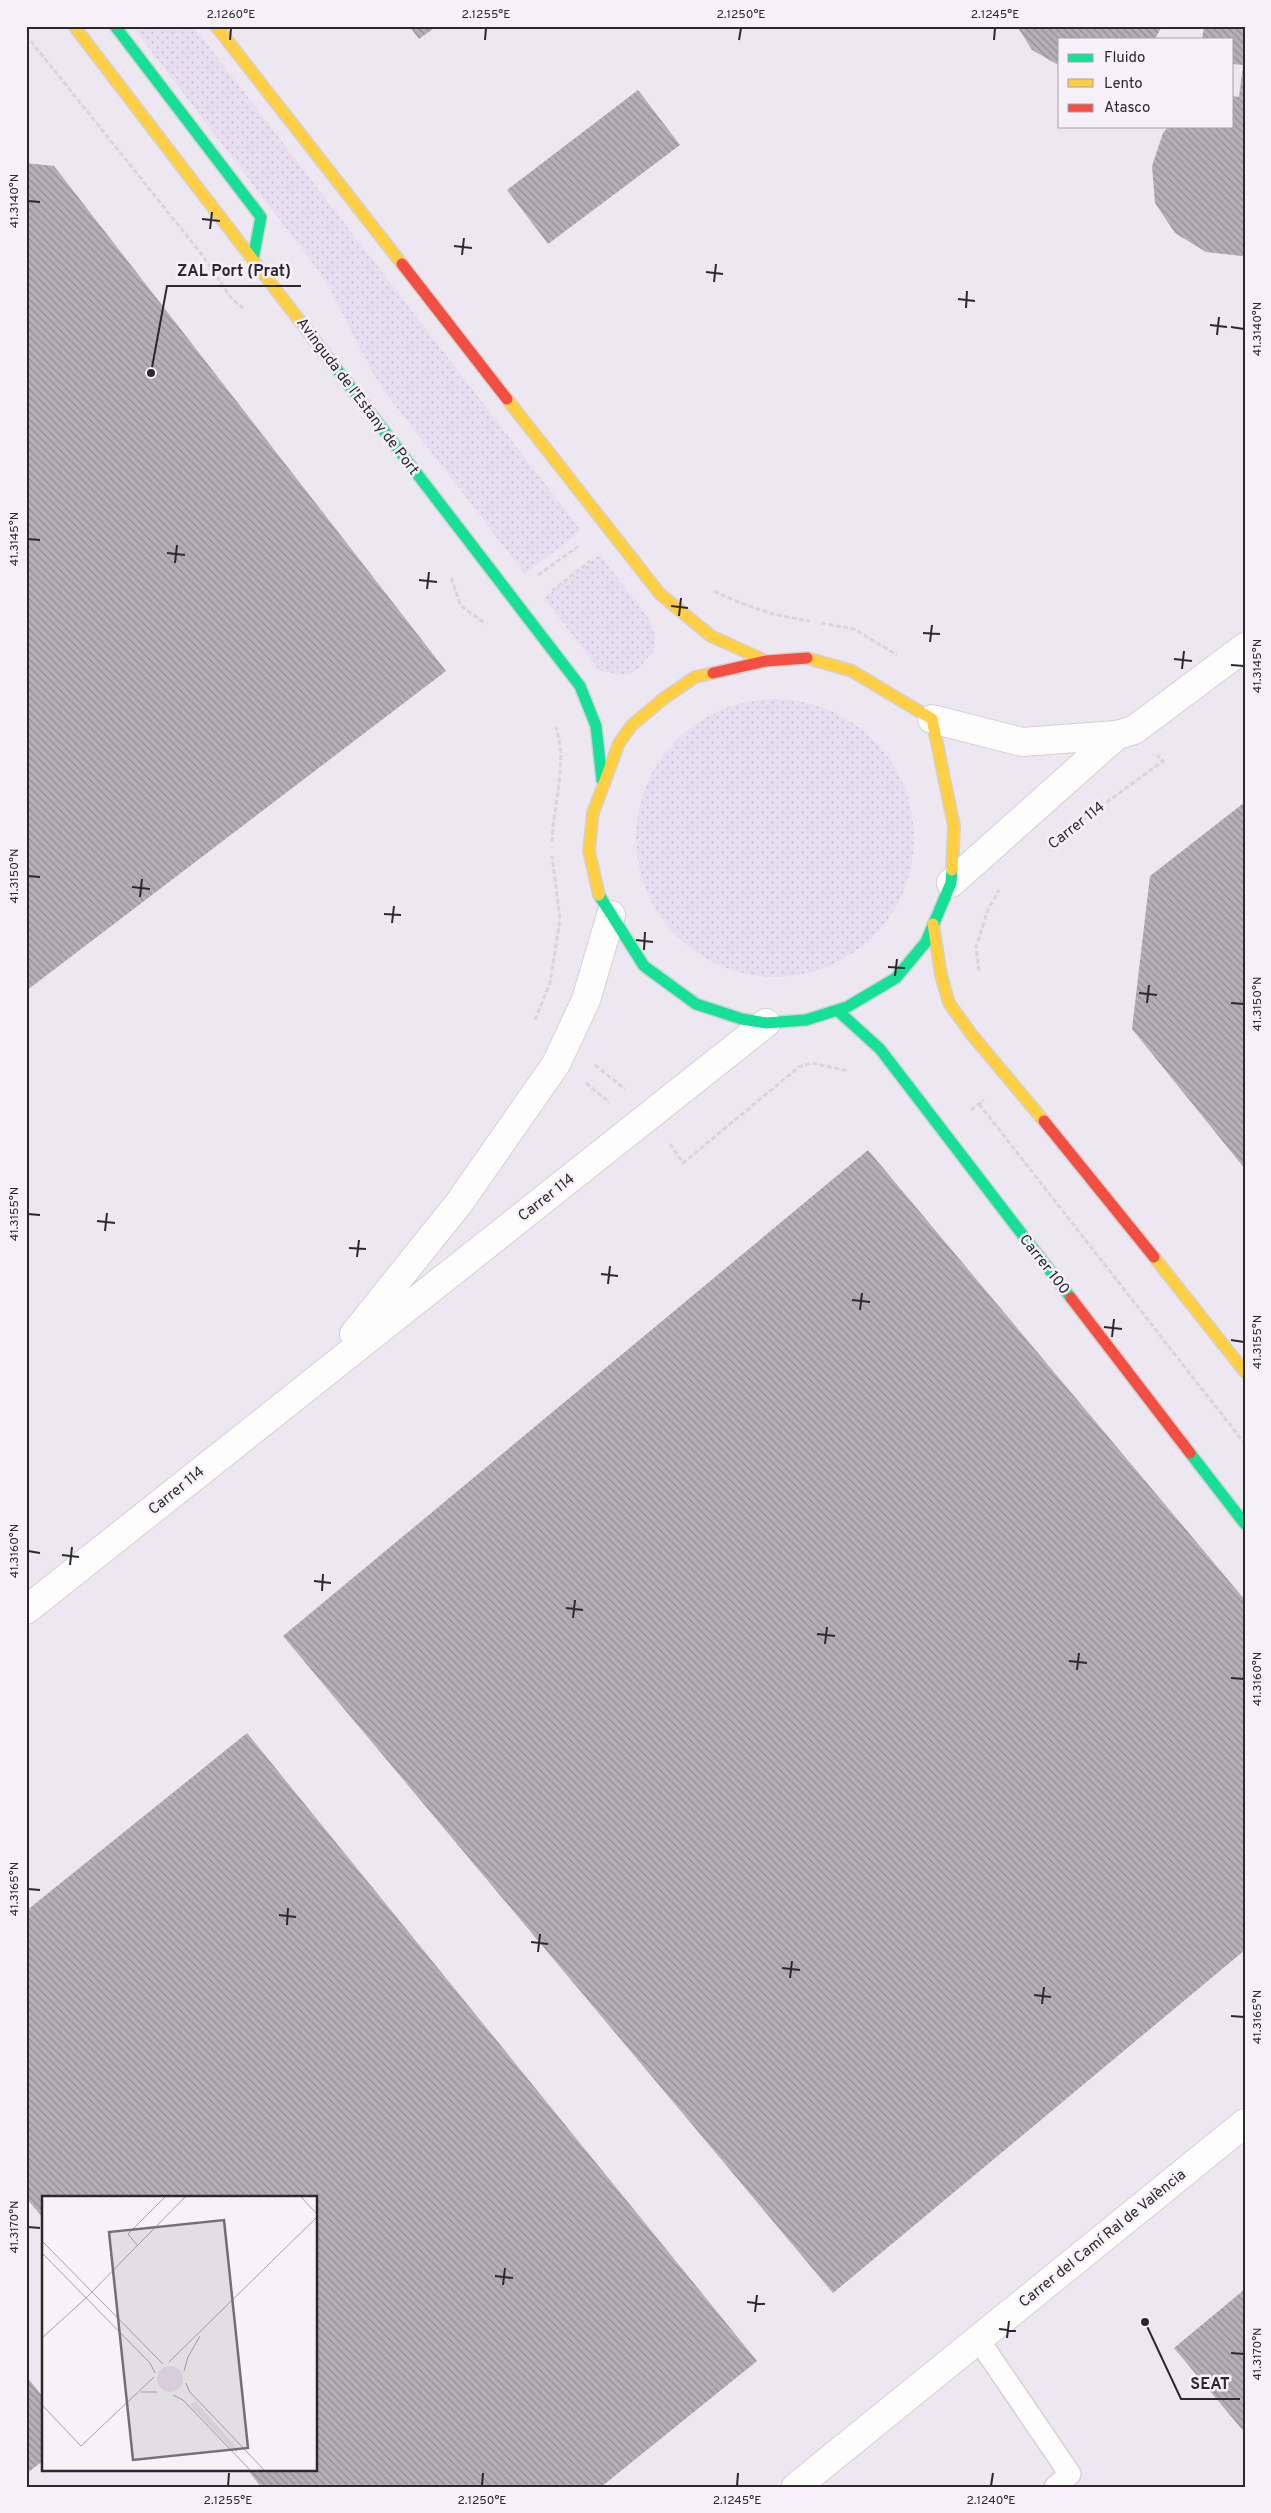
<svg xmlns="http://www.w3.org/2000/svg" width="1271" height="2513" font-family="Overpass,sans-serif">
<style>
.built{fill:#ede7f1;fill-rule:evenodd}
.grass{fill:url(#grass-dots)}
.building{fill:url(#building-back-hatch)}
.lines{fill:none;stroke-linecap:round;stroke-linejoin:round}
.lane-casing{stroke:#d3d1d4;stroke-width:24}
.street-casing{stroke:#d3d1d4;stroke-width:30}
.fast-casing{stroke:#d3d1d4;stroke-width:14}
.slow-casing{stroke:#d3d1d4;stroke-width:14}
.jam-casing{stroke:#d3d1d4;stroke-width:14}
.path{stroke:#d7d6d8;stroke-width:3;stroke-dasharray:5 2.5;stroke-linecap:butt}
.lane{stroke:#fefdfe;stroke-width:21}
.street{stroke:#fefdfe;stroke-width:28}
.fast{stroke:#16e098;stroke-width:11}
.slow{stroke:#ffcf43;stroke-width:11}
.jam{stroke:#f24e42;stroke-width:11}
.ticks{fill:none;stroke:#2b292c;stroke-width:2}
.labels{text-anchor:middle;stroke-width:5;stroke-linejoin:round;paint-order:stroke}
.street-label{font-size:15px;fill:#2b292c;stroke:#f6f1f9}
.inset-road{fill:none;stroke:#a4a2a6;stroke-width:1}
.view{fill:#727073;fill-opacity:0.15;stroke:#727073;stroke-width:2.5}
.inset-edge{fill:none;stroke:#2b292c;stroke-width:2.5}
.leader{fill:none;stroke:#2b292c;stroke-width:2}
.callout-dot{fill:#2b292c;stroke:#f6f1f9;stroke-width:2}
.callout-label{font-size:16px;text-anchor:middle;font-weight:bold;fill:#2b292c;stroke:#f6f1f9;stroke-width:5;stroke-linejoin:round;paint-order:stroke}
.neatline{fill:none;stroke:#2b292c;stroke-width:2}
.ticks-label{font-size:12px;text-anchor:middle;fill:#2b292c}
</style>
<defs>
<pattern id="grass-dots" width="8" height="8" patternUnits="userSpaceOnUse" patternTransform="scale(1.25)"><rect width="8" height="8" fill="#e9deef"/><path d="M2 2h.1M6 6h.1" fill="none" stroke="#c8becd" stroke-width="1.8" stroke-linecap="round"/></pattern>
<pattern id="building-back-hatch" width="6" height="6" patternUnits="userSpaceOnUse" patternTransform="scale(1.25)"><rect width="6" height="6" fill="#b5afb7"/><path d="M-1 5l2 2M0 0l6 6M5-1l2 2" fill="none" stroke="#938e95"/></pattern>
</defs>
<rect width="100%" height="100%" fill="#f5f3f7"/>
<path class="built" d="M26 26H1245V2487H26ZM1060 39H1232V126H1060ZM44 2197H316V2469H44Z"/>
<path class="grass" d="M132 26H193L581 531 525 574 378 383 325 279Z
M600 555 651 622 655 636 654 650 639 668 628 675 600 671 544 598Z
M636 838a139 139 0 1 1 278 0a139 139 0 1 1-278 0Z"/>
<path class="building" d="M409 26H437L419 39Z
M1017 26H1162L1155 39H1060V66L1032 50Z
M1204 26H1245V255L1242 256 1206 252 1175 233 1155 203 1152 166 1163 133 1169 126H1232V96L1239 97 1243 65 1232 64V39H1202Z
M638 90 680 145 548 244 507 190Z
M26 163 54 166 446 671 26 991Z
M1245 802V1169L1132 1029 1150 876Z
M868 1150 1245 1600V1950L833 2293 283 1636Z
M247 1733 757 2361 601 2487H261L247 2469H316V2197H44V2219L26 2198V1911Z
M1245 2289V2433L1174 2348Z
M26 2376 44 2398V2460L26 2474Z"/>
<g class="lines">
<defs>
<path id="lane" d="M978 2339 1070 2474 1055 2487"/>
<path id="street" d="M932 719 1022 742 1117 735 1134 730 1245 647
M951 883 1117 735
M354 1334 459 1203 556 1064 586 1000 611 915
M26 1610 766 1023
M796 2487 1245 2123"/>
<path id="fast" d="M115 26 261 217 253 259
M332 363 580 686 596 726 602 780
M599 895 644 966 696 1004 742 1019 766 1023 806 1020 847 1007 896 978 926 942 951 883 952 870
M837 1010 880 1049 1071 1298
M1190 1453 1245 1524"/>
<path id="slow" d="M74 26 332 363
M216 26 402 264
M507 399 660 594 711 636 766 661
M807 658 852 671 932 719 954 826 952 870
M599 895 589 851 593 813 619 743 632 725 663 699 695 677 713 673
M933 924 941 975 949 1003 972 1035 1044 1121
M1154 1257 1245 1372"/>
<path id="jam" d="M402 264 507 399
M713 673 766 661 807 658
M1044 1121 1154 1257
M1071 1298 1190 1453"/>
</defs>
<use href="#lane" class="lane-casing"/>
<use href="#street" class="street-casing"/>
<use href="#fast" class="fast-casing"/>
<use href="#slow" class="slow-casing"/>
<use href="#jam" class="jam-casing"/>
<path class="path" d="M26 35 203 256 231 298 245 310
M538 575 579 546
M451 578 461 606 486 624
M552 591 590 561
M714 591C750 608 771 615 810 621
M821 623 854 629 897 655
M1058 838 1163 761 1157 755
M552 842C553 804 568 764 556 727
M979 971 976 947 988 910 999 890
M535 1020 550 983 560 919 552 856
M595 1065 625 1089
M586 1083 610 1103
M979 1104 1245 1444
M971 1110 984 1100
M670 1144 683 1163 799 1067 812 1063 848 1071"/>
<use href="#lane" class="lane"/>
<use href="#street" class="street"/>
<use href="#fast" class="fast"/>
<use href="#slow" class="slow"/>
<use href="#jam" class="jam"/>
</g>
<path class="ticks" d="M230 40 231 28M485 40 486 28M739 40 741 28M994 40 995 28M28 201 40 202M202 219 220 221M210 229 212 212M454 246 472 248M462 255 464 238M706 272 723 274M714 282 716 264M958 299 975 301M966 308 967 291M1210 325 1227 327M1231 327 1244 329M1217 335 1219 317M28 539 40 540M167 553 185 555M175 563 177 545M419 580 437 582M427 589 429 572M671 606 688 608M679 616 681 598M923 633 940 634M930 642 932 625M1174 659 1192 661M1231 665 1244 666M1182 669 1184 651M28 876 40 877M132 887 150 889M140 897 142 879M384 914 401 915M392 923 394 906M636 940 653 942M644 950 645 932M888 967 905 968M895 976 897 959M1139 993 1157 995M1147 1003 1149 985M1231 1003 1244 1004M28 1214 40 1215M97 1221 115 1223M105 1231 107 1213M349 1248 366 1249M357 1257 359 1240M601 1274 618 1276M608 1284 610 1266M852 1300 870 1302M860 1310 862 1293M1104 1327 1122 1329M1112 1337 1114 1319M1231 1340 1244 1342M28 1551 40 1553M62 1555 79 1557M70 1565 72 1547M314 1581 331 1583M322 1591 323 1574M566 1608 583 1610M573 1618 575 1600M817 1634 835 1636M825 1644 827 1627M1069 1661 1087 1663M1077 1670 1079 1653M1231 1678 1244 1679M28 1889 40 1890M279 1915 296 1917M287 1925 288 1908M531 1942 548 1944M538 1952 540 1934M782 1968 800 1970M790 1978 792 1961M1034 1995 1051 1997M1042 2004 1044 1987M1231 2016 1244 2017M28 2227 40 2228M495 2276 513 2278M503 2285 505 2268M747 2302 765 2304M755 2312 757 2295M999 2329 1016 2331M1007 2338 1009 2321M1231 2353 1244 2354M228 2486 229 2473M482 2486 483 2473M737 2486 738 2473M991 2486 993 2473"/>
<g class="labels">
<g class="street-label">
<text transform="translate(358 396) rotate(53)" y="5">Avinguda de l'Estany de Port</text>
<text transform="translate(1076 825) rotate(-38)" y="5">Carrer 114</text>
<text transform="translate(546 1197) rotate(-38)" y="5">Carrer 114</text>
<text transform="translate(1045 1264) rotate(52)" y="5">Carrer 100</text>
<text transform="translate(176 1490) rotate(-39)" y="5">Carrer 114</text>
<text transform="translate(1102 2238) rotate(-39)" y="5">Carrer del Camí Ral de València</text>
</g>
</g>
<g transform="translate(42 2196)">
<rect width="275" height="275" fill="#f5f3f7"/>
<path d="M115 183a13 13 0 1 1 26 0a13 13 0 1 1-26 0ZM153 205 197 254 194 257 148 209Z" fill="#e9deef"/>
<path class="inset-road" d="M258 0 275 18M0 45 121 168M95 49 86 38 124 0M0 57 108 167 113 177M0 142 44 102 144 0M127 166 275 21M142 175 146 161 158 140M144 187 147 195 223 275M99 196H115M131 199 141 204 209 275M0 209 39 250 112 181"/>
<path class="view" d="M182 24 206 252 91 264 67 36Z"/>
<rect width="275" height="275" class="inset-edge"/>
</g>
<path class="leader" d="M151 373L167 286H301M1145 2322L1181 2399H1240"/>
<g class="callout-dot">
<circle cx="151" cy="373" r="5"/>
<circle cx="1145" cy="2322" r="5"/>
</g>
<g class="callout-label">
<text x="234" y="276">ZAL Port (Prat)</text>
<text x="1210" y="2389">SEAT</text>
</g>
<rect width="1271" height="2513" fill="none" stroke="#f6f1f9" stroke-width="55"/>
<rect x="1058" y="38" width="175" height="90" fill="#f6f1f9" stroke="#a5a1a7"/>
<rect x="1068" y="54" width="25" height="8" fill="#16e098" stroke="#a5a1a7"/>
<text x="1104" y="62" font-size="15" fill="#2b292c">Fluido</text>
<rect x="1068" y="79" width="25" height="8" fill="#ffcf43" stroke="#a5a1a7"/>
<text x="1104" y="88" font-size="15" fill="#2b292c">Lento</text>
<rect x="1068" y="104" width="25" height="8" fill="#f24e42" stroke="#a5a1a7"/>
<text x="1104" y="112" font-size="15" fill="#2b292c">Atasco</text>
<rect x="28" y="28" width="1216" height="2458" class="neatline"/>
<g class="ticks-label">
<text x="231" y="18">2.1260°E</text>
<text x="486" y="18">2.1255°E</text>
<text x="741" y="18">2.1250°E</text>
<text x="995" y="18">2.1245°E</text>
<text transform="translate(14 201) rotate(-90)" y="4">41.3140°N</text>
<text transform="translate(1257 329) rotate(-90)" y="4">41.3140°N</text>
<text transform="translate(14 539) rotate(-90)" y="4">41.3145°N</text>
<text transform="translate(1257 666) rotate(-90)" y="4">41.3145°N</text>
<text transform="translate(14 876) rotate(-90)" y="4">41.3150°N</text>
<text transform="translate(1257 1004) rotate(-90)" y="4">41.3150°N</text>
<text transform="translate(14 1214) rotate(-90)" y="4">41.3155°N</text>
<text transform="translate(1257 1342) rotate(-90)" y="4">41.3155°N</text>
<text transform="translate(14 1551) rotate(-90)" y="4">41.3160°N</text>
<text transform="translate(1257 1679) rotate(-90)" y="4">41.3160°N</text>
<text transform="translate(14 1889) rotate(-90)" y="4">41.3165°N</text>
<text transform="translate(1257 2017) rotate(-90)" y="4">41.3165°N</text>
<text transform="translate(14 2227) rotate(-90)" y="4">41.3170°N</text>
<text transform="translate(1257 2354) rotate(-90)" y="4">41.3170°N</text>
<text x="228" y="2504">2.1255°E</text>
<text x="482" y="2504">2.1250°E</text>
<text x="737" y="2504">2.1245°E</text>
<text x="991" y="2504">2.1240°E</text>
</g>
</svg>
